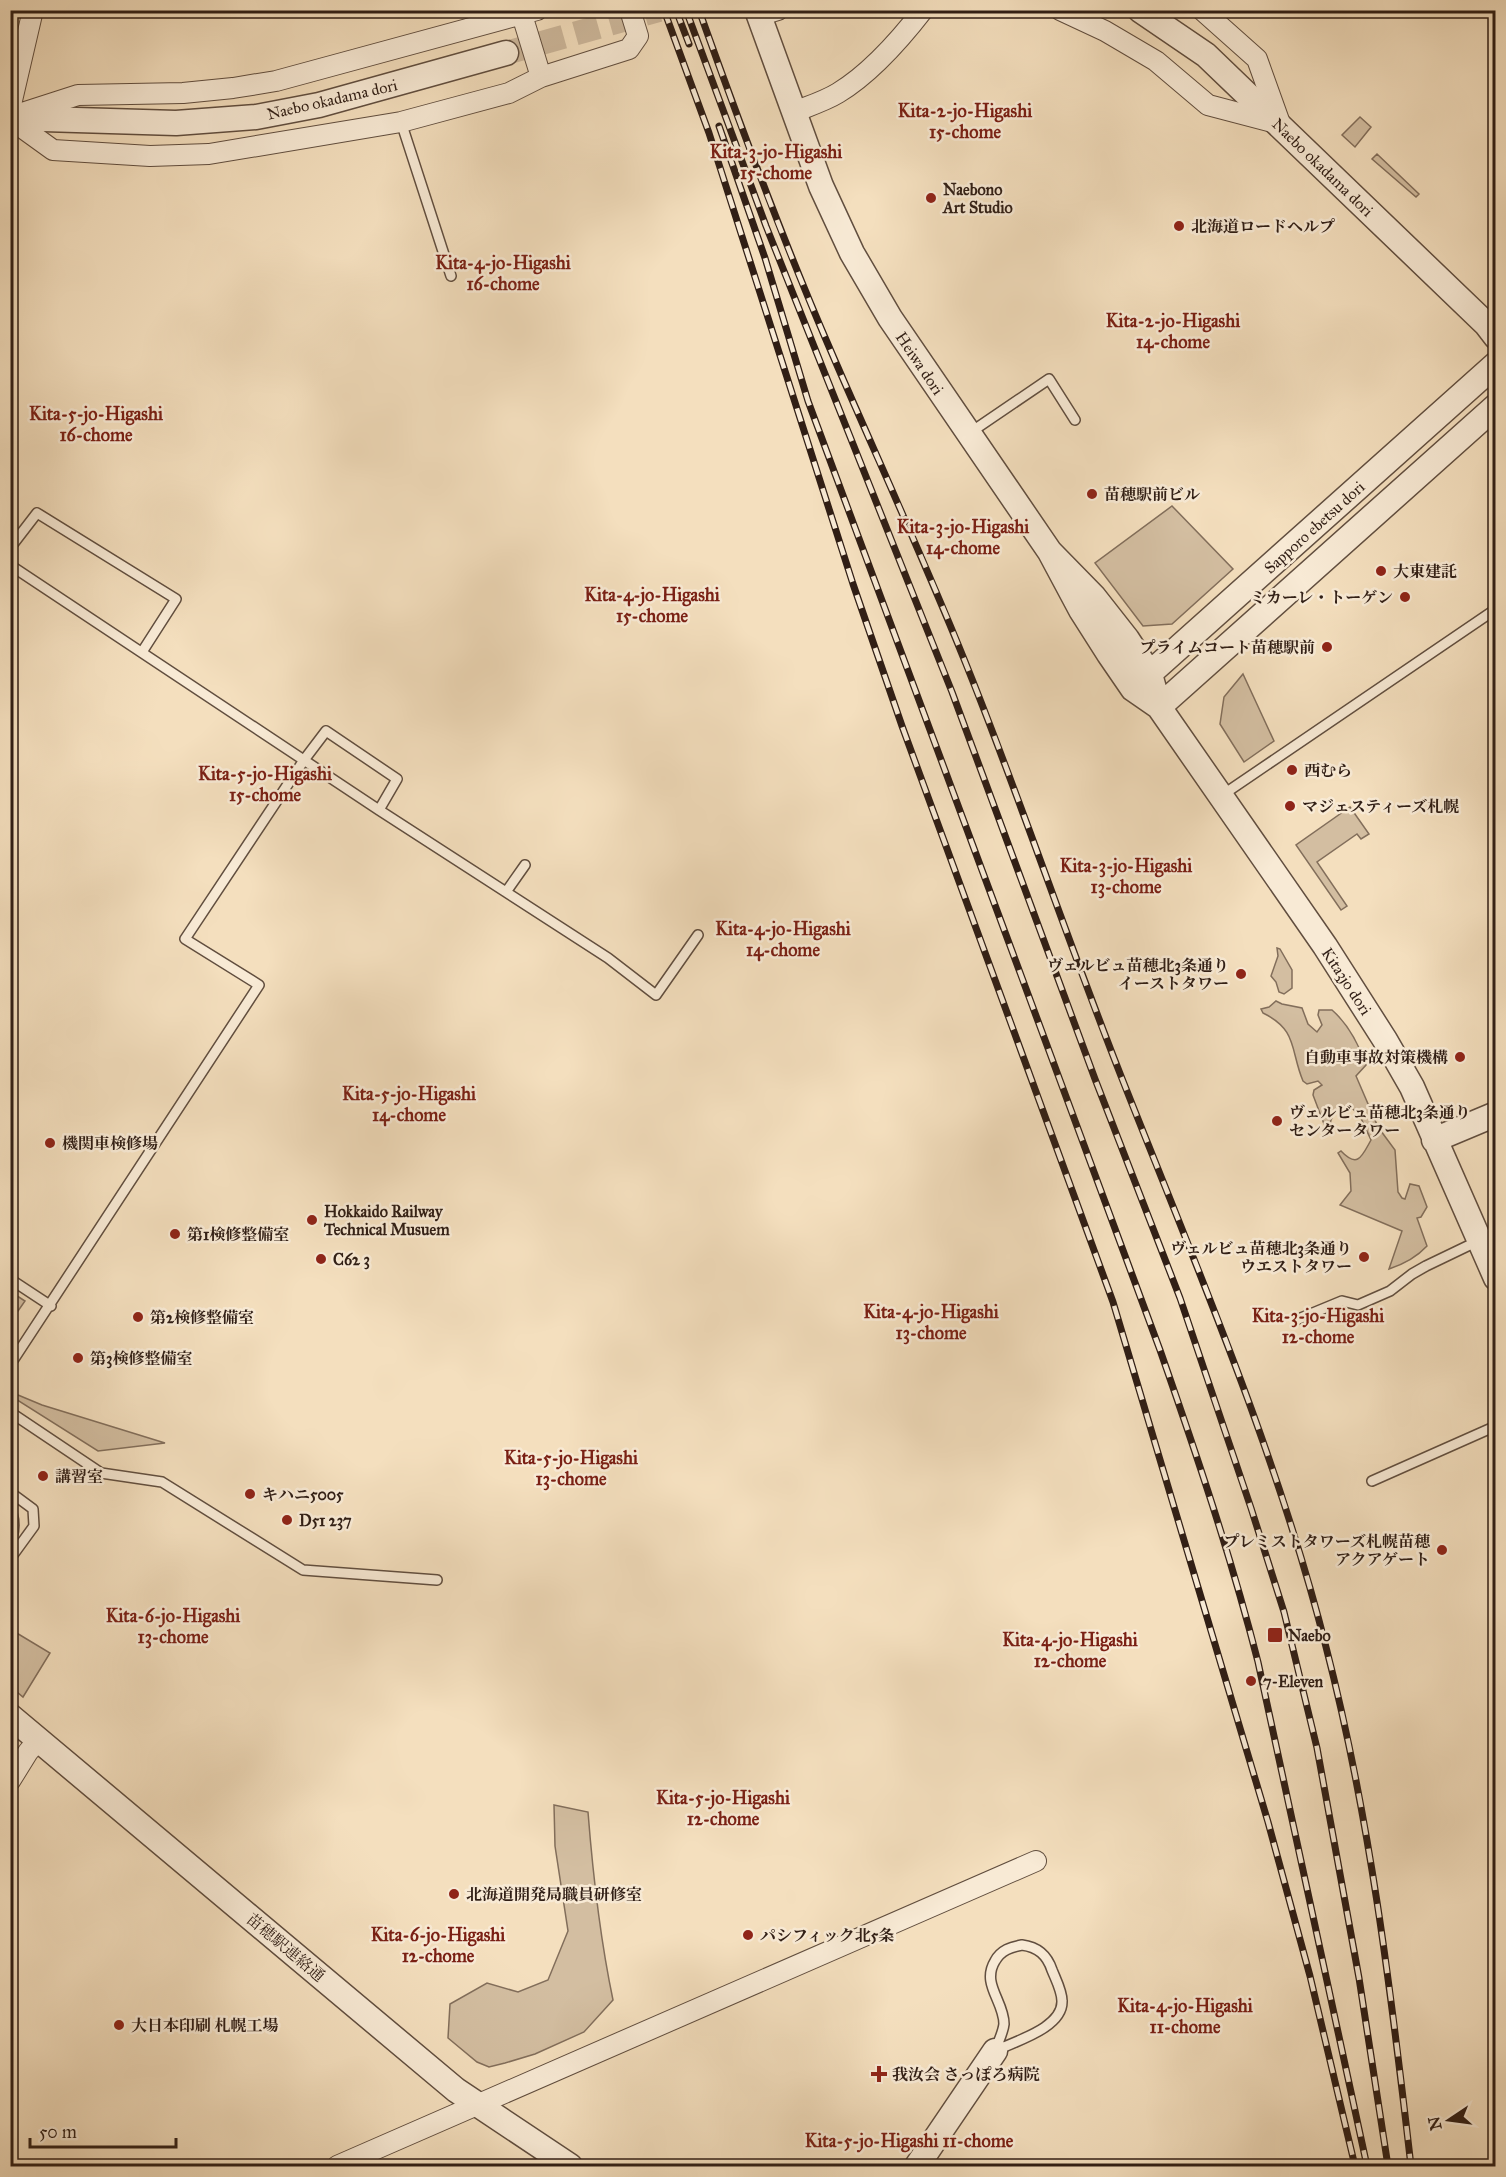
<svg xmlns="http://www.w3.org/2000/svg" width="1506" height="2177" font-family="'IM FELL Great Primer','Noto Serif JP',serif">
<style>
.green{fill:#d3bea1;stroke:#826e5b;stroke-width:1.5}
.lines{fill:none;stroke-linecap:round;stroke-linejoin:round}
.tertiary-tunnel{stroke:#cdb89c;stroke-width:24;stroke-dasharray:24 12;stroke-linecap:butt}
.service-casing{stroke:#614e3f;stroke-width:12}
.minor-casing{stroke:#614e3f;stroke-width:22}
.tertiary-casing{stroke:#614e3f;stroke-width:27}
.service{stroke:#f8ead5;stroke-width:9}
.minor{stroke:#f8ead5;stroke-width:20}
.tertiary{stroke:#f8ead5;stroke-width:24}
.rail-casing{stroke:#301e15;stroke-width:7}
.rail{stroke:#f8ead5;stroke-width:4.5;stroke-dasharray:14;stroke-linecap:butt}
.poi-dot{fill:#8f2418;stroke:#f8ead5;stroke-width:2}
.labels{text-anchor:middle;stroke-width:5;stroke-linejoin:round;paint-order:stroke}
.street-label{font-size:16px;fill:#301e15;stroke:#f8ead5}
.poi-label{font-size:16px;font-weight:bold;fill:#301e15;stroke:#f8ead5;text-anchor:start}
.neighbourhood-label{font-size:18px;font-weight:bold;fill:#7a1f14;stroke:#f8ead5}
</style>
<rect width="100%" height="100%" fill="#f4dfbe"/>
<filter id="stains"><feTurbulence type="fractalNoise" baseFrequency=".00333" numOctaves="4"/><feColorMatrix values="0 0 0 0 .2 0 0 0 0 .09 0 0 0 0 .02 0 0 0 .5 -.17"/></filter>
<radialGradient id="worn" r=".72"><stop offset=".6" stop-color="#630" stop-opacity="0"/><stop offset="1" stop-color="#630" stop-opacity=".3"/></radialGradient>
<path class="green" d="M1360 117 1371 127 1355 147 1342 135Z
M1377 154 1419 194 1416 197 1372 159Z
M1172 506 1233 569 1172 624 1143 626 1095 563Z
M1243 674 1274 741 1244 762 1220 724 1224 697Z
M1350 807 1369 834 1361 839 1357 834 1317 862 1347 906 1341 910 1296 845Z
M1277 948 1280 949 1292 970V988L1284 994 1279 992 1276 982 1271 976 1278 956Z
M1276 1001 1282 1004 1302 1008 1308 1024 1317 1032 1322 1025 1318 1015 1319 1010H1332C1348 1024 1359 1045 1366 1065L1356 1076 1378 1127 1395 1150 1398 1192 1402 1198 1405 1199 1410 1184 1419 1186 1427 1207 1421 1217 1417 1218 1427 1246C1416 1258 1404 1264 1389 1269L1402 1231 1340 1205 1351 1191 1350 1173 1338 1153 1341 1151C1358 1169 1362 1156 1371 1140L1359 1114 1350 1107C1339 1111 1330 1113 1330 1127L1324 1124 1313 1095 1314 1090 1322 1085 1318 1081 1307 1084 1303 1081C1290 1050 1298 1030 1263 1013L1261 1009 1269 1007Z
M11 1292 25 1301 11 1321Z
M18 1395 42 1405 165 1443 98 1451 14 1398Z
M11 1499C22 1517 22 1533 11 1552Z
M10 1629 50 1653 23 1697 11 1687Z
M554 1805 588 1812C593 1876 600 1938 613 2000L584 2032 535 2054 505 2063 489 2067 477 2062 448 2038 450 2004 487 1983 518 1992 548 1980 568 1931 555 1846Z"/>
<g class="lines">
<path class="tertiary-tunnel" d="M506 53 659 10"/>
<defs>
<path id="service" d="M401 122 451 276
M971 432 1049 379 1075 420
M10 548 37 513 176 599 142 652
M10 565 379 810 608 958 656 995 698 935
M1221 796 1496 609
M506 892 525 865
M10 1279 51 1306
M1296 1320 1342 1301 1358 1305 1390 1291 1412 1274 1426 1266 1478 1241
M10 1365 259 985 185 939 304 760 326 731 397 779 379 810
M10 1412 101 1473 162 1482 303 1570 437 1580
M1372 1481 1496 1426
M10 1492 33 1509 34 1526 10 1559
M1022 1945C1038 1947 1047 1955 1052 1970 1056 1980 1062 1991 1062 2001 1063 2028 1015 2041 995 2051 998 2042 1003 2033 1004 2024 1004 2001 981 1984 995 1961 1001 1950 1011 1947 1022 1945Z"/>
<path id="minor" d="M1060 10 1105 31 1156 61 1208 105 1276 123
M1202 10 1257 59 1281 126
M522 15 541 77
M758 16 778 10
M10 109 33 10
M794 112C809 106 825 101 838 93 871 73 899 41 923 10
M16 115 78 95 183 93 233 88 276 81 537 10
M10 119 53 150 150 156 209 154 401 122 509 93 541 77 629 49 638 36 630 10
M10 1781 28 1752 39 1739
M337 2166 1036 1861"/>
<path id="tertiary" d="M757 10 821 186 852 253 890 318 1050 552 1081 610 1109 654 1133 689 1159 707
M1140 10 1206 55 1486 324 1496 337
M10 118 176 123 256 117 319 105 506 53
M1050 552 1094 597 1127 639 1150 674 1159 707 1325 946 1385 1040 1412 1087 1496 1278
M1139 683 1496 364
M1159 707 1496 406
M1434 1140 1496 1114
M10 1716 456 2090 570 2166
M917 2166 995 2051"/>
</defs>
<use href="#service" class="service-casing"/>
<use href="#minor" class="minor-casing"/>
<use href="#tertiary" class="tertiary-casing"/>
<use href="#service" class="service"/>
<use href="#minor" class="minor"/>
<use href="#tertiary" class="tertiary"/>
<defs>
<path id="rail" d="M664 10 709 133 853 584 902 726 1113 1302 1268 1822 1310 1976 1355 2166
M676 10 689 44
M686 10 766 226 952 692 1095 1079 1180 1298 1251 1508 1284 1612 1317 1748 1359 1978 1388 2166
M699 10C739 122 780 233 827 342 875 454 927 565 972 679 1024 810 1069 944 1121 1076 1195 1264 1276 1450 1326 1647 1370 1817 1391 1992 1411 2166
M719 126 765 258 808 401 1160 1350C1196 1453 1231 1556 1258 1662L1367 2166"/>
</defs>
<use href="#rail" class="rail-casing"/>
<use href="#rail" class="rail"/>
</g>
<g class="poi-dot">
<circle cx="931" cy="198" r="6"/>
<circle cx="1179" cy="226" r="6"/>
<circle cx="1092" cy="494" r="6"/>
<circle cx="1381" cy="571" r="6"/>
<circle cx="1405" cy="597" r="6"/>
<circle cx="1327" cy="647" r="6"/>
<circle cx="1292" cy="770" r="6"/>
<circle cx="1290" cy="806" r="6"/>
<circle cx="1241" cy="974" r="6"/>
<circle cx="1460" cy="1057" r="6"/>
<circle cx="1277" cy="1121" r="6"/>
<circle cx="50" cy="1143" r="6"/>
<circle cx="312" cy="1220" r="6"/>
<circle cx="175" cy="1234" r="6"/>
<circle cx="1364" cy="1257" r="6"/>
<circle cx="321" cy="1259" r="6"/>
<circle cx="138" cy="1317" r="6"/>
<circle cx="78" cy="1358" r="6"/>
<circle cx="43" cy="1476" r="6"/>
<circle cx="250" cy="1494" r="6"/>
<circle cx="287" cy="1520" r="6"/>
<circle cx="1442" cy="1550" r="6"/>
<rect x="1267" y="1627" width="16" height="16" rx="3"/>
<circle cx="1251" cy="1681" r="6"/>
<circle cx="454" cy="1894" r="6"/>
<circle cx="748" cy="1935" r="6"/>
<circle cx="119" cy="2025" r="6"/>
<path d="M876 2065h6v6h6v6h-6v6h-6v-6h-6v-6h6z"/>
</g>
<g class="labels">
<g class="street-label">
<text transform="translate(332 99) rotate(-13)" y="6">Naebo okadama dori</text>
<text transform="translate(1323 167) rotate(44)" y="6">Naebo okadama dori</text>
<text transform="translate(920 363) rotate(56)" y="6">Heiwa dori</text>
<text transform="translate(1314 527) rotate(-42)" y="6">Sapporo ebetsu dori</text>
<text transform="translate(1347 981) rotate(57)" y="6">Kita3jo dori</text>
<text transform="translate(286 1947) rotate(40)" y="6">苗穂駅連絡通</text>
</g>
<g class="poi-label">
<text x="943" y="195">Naebono<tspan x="943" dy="18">Art Studio</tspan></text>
<text x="1191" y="232">北海道ロードヘルプ</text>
<text x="1104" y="500">苗穂駅前ビル</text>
<text x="1393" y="577">大東建託</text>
<text x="1393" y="603" text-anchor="end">ミカーレ・トーゲン</text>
<text x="1315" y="653" text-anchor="end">プライムコート苗穂駅前</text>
<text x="1304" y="776">西むら</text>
<text x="1302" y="812">マジェスティーズ札幌</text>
<text x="1229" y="971" text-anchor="end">ヴェルビュ苗穂北3条通り<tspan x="1229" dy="18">イーストタワー</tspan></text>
<text x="1448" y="1063" text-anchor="end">自動車事故対策機構</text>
<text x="1289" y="1118">ヴェルビュ苗穂北3条通り<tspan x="1289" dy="18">センタータワー</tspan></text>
<text x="62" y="1149">機関車検修場</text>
<text x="324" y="1217">Hokkaido Railway<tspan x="324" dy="18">Technical Musuem</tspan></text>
<text x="187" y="1240">第1検修整備室</text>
<text x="1352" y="1254" text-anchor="end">ヴェルビュ苗穂北3条通り<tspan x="1352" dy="18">ウエストタワー</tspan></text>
<text x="333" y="1265">C62 3</text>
<text x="150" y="1323">第2検修整備室</text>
<text x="90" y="1364">第3検修整備室</text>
<text x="55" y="1482">講習室</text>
<text x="262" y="1500">キハニ5005</text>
<text x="299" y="1526">D51 237</text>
<text x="1430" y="1547" text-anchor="end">プレミストタワーズ札幌苗穂<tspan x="1430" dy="18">アクアゲート</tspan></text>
<text x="1288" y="1641">Naebo</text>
<text x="1263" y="1687">7-Eleven</text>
<text x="466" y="1900">北海道開発局職員研修室</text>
<text x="760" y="1941">パシフィック北5条</text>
<text x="131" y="2031">大日本印刷 札幌工場</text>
<text x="892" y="2080">我汝会 さっぽろ病院</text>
</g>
<g class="neighbourhood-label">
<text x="965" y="117">Kita-2-jo-Higashi<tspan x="965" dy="21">15-chome</tspan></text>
<text x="776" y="158">Kita-3-jo-Higashi<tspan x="776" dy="21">15-chome</tspan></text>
<text x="503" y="269">Kita-4-jo-Higashi<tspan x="503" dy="21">16-chome</tspan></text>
<text x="1173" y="327">Kita-2-jo-Higashi<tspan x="1173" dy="21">14-chome</tspan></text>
<text x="96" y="420">Kita-5-jo-Higashi<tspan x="96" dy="21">16-chome</tspan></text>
<text x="963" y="533">Kita-3-jo-Higashi<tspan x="963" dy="21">14-chome</tspan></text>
<text x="652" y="601">Kita-4-jo-Higashi<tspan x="652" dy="21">15-chome</tspan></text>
<text x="265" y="780">Kita-5-jo-Higashi<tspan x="265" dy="21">15-chome</tspan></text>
<text x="1126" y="872">Kita-3-jo-Higashi<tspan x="1126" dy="21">13-chome</tspan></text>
<text x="783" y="935">Kita-4-jo-Higashi<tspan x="783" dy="21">14-chome</tspan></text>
<text x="409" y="1100">Kita-5-jo-Higashi<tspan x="409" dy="21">14-chome</tspan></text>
<text x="931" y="1318">Kita-4-jo-Higashi<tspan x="931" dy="21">13-chome</tspan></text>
<text x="1318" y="1322">Kita-3-jo-Higashi<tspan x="1318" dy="21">12-chome</tspan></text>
<text x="571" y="1464">Kita-5-jo-Higashi<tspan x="571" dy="21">13-chome</tspan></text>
<text x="173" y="1622">Kita-6-jo-Higashi<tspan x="173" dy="21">13-chome</tspan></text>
<text x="1070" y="1646">Kita-4-jo-Higashi<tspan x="1070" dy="21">12-chome</tspan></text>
<text x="723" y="1804">Kita-5-jo-Higashi<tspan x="723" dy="21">12-chome</tspan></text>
<text x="438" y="1941">Kita-6-jo-Higashi<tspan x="438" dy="21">12-chome</tspan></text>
<text x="1185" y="2012">Kita-4-jo-Higashi<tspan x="1185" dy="21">11-chome</tspan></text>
<text x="909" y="2147">Kita-5-jo-Higashi 11-chome</text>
</g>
</g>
<rect width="1506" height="2177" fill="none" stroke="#f4dfbe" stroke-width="36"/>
<rect x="12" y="12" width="1482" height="2153" fill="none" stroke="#301e15" stroke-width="3"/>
<rect x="18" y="18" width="1470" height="2141" fill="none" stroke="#301e15" stroke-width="1.5"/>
<g transform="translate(1449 2120) rotate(257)" stroke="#f8ead5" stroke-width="4.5" paint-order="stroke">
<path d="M0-4.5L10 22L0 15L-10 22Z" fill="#301e15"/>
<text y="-9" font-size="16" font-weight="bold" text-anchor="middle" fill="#301e15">N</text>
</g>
<path d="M30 2138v9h146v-9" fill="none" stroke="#301e15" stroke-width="3"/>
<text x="39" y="2138" font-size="18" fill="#301e15" stroke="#f8ead5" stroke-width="4.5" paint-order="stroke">50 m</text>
<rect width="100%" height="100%" filter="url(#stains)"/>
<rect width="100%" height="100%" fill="url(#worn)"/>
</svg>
